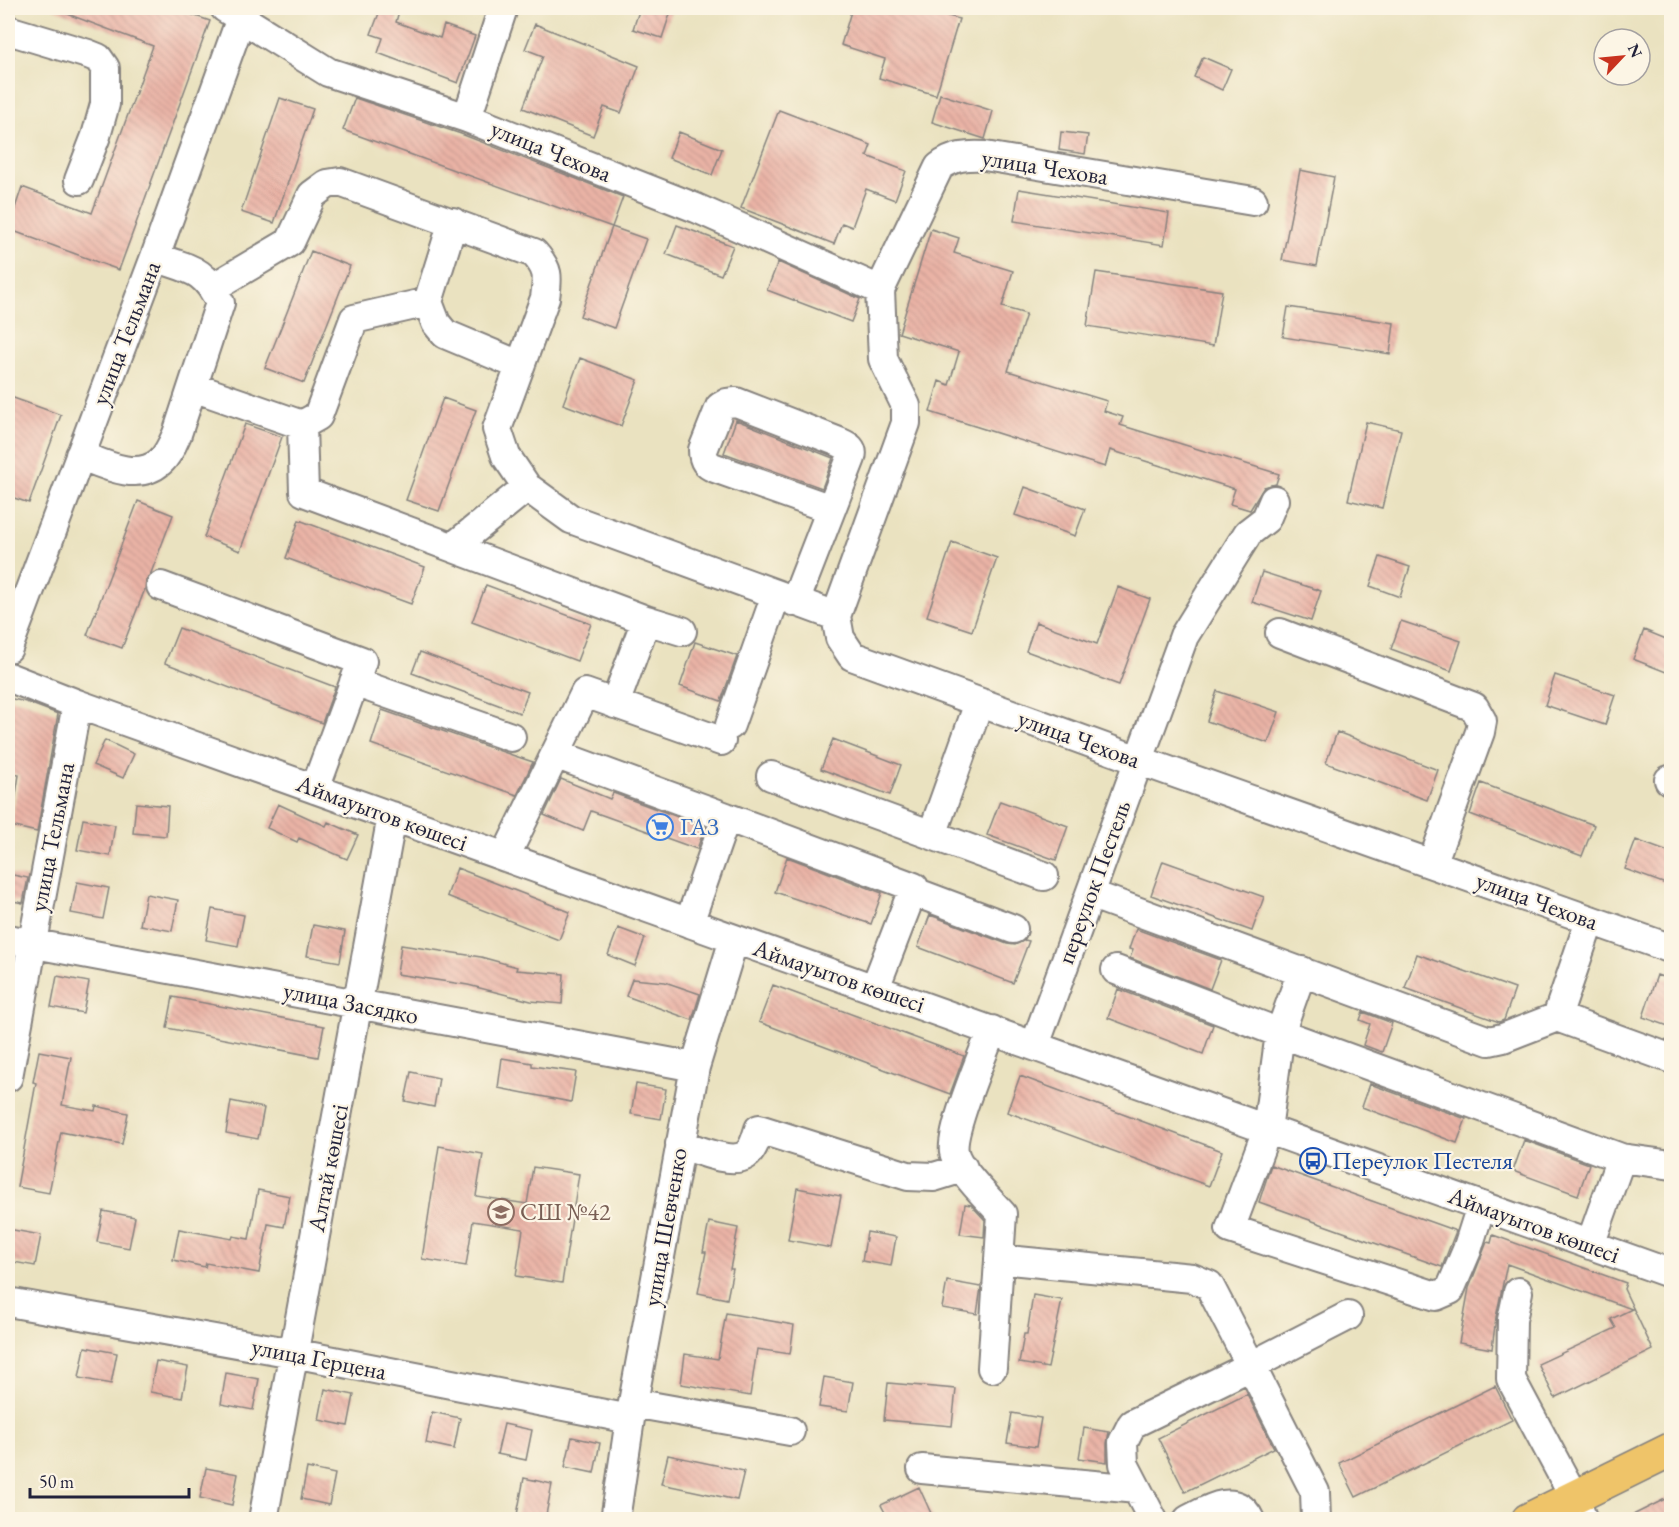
<svg xmlns="http://www.w3.org/2000/svg" width="1679" height="1527" font-family="'EB Garamond',serif">
<style>
.building{fill:url(#building-back-hatch)}
.lines{fill:none;stroke-linecap:round;stroke-linejoin:round}
.minor-casing{stroke:#86827e;stroke-width:32}
.major-casing{stroke:#86827e;stroke-width:36}
.minor{stroke:#fff;stroke-width:28}
.major{stroke:#efc469;stroke-width:33}
.labels{text-anchor:middle;stroke-width:4.5;stroke-linejoin:round;paint-order:stroke}
.street-label{font-size:24px;fill:#22223b;stroke:#fcf5e5}
.shop-label{font-size:24px;fill:#366cbe;stroke:#fcf5e5;text-anchor:start}
.transit-label{font-size:24px;fill:#164399;stroke:#fcf5e5;text-anchor:start}
.education-label{font-size:24px;fill:#785e54;stroke:#fcf5e5;text-anchor:start}
</style>
<defs>
<pattern id="building-back-hatch" width="6" height="6" patternUnits="userSpaceOnUse" patternTransform="scale(1.5)"><rect width="6" height="6" fill="#eab3a6"/><path d="M-1 5l2 2M0 0l6 6M5-1l2 2" fill="none" stroke="#c89a90"/></pattern>
</defs>
<rect width="100%" height="100%" fill="#fcf5e5"/>
<filter id="ink" filterUnits="userSpaceOnUse"><feTurbulence type="fractalNoise" baseFrequency=".0167" numOctaves="2"/><feDisplacementMap in="SourceGraphic" scale="12" xChannelSelector="R" yChannelSelector="G"/><feConvolveMatrix kernelMatrix="1 2 1 2 8 2 1 2 1" color-interpolation-filters="sRGB"/></filter>
<filter id="wash" filterUnits="userSpaceOnUse"><feTurbulence type="fractalNoise" baseFrequency=".008" numOctaves="4" result="noise"/><feDisplacementMap in="SourceGraphic" scale="24" xChannelSelector="R" yChannelSelector="G"/><feGaussianBlur stdDeviation="1.35" result="paint"/><feColorMatrix in="noise" values="0 0 0 0 0 0 0 0 0 0 0 0 0 0 0 0 0 1.4 0 .05"/><feComposite in="paint" operator="in"/></filter>
<g filter="url(#wash)">
<rect width="100%" height="100%" fill="#eae2c0"/>
<g id="blocks">
<path class="building" d="M54 8H173L210 21 119 270 8 229 22 187 92 213 153 46 54 9Z
M381 8H389L399 11 396 22 440 38 444 25 475 36 458 83 378 53 383 38 371 34Z
M640 8H672L662 38 633 29Z
M852 8H921L959 19 936 95 879 78 885 59 841 45Z
M535 24 639 66 621 113 604 107 593 136 523 108 543 56 525 49Z
M1203 57 1231 69 1222 90 1194 77Z
M940 94 993 111 985 139 932 122Z
M280 98 313 109 274 223 241 212Z
M355 98 461 134 623 197 612 227 343 130Z
M779 110 871 145 867 156 906 171 895 200 866 189 852 227 842 223 834 244 741 208Z
M679 132 722 149 712 175 669 158Z
M1061 132 1088 135 1085 154 1059 150Z
M1300 170 1334 177 1317 266 1282 260Z
M1019 189 1169 213 1164 245 1014 221Z
M677 225 733 246 721 275 666 254Z
M612 227 646 239 614 328 580 316Z
M931 229 959 238 954 253 1013 271 1002 307 1026 314 1008 371 1107 401 1104 411 1123 417 1120 425 1279 474 1276 484 1264 487 1250 510 1230 504 1235 489 1110 450 1105 467 930 412 939 381 949 385 959 352 899 333Z
M311 251 350 266 304 383 265 368Z
M778 262 860 299 851 322 767 290Z
M1096 272 1222 291 1213 346 1087 326Z
M1288 307 1394 323 1390 354 1283 337Z
M580 358 638 380 621 426 563 404Z
M8 396 61 415 29 503 8 496Z
M443 398 476 410 439 511 406 500Z
M736 420 833 458 822 488 724 453Z
M1366 422 1401 430 1382 508 1348 500Z
M245 424 282 437 240 551 204 537Z
M1025 487 1085 509 1075 536 1015 515Z
M138 501 173 515 151 573 146 580 145 589 122 648 87 635Z
M299 520 425 567 411 604 286 558Z
M952 542 997 558 972 631 927 616Z
M1380 557 1410 567 1400 597 1370 586Z
M1262 572 1321 591 1311 621 1252 602Z
M486 585 591 624 577 661 472 622Z
M1118 587 1150 599 1119 685 1026 651 1036 622 1097 644Z
M1401 621 1461 641 1451 671 1391 649Z
M179 628 335 687 322 723 165 663Z
M1644 630 1671 641V674L1633 659Z
M695 642 737 656 721 701 680 686Z
M420 652 528 692 520 713 412 673Z
M1555 675 1615 695 1605 725 1545 705Z
M1217 691 1279 712 1268 743 1207 721Z
M8 698 26 702 58 714 37 832 11 826 19 775 8 773Z
M382 710 506 753 533 762 517 795 371 744Z
M1337 732 1438 770 1427 800 1326 763Z
M833 739 901 765 890 795 821 769Z
M105 740 134 754 123 778 93 765Z
M561 779 610 799 613 793 705 827 697 849 591 811 583 831 544 815Z
M1481 783 1594 825 1582 856 1470 814Z
M1000 801 1068 826 1056 860 987 835Z
M136 803 168 806 166 836 133 833Z
M278 804 326 826 328 822 358 835 347 859 299 838 297 842 267 828Z
M83 819 115 825 110 856 77 850Z
M1636 840 1671 853V886L1625 869Z
M787 857 882 893 871 924 775 892Z
M1163 861 1264 897 1252 931 1151 895Z
M457 868 570 912 559 940 447 896Z
M8 874 28 878 23 903 8 900Z
M77 882 109 888 103 919 71 913Z
M146 894 178 900 172 931 140 925Z
M212 909 244 915 238 946 206 940Z
M930 915 1007 944 1015 945 1025 940 1029 941 1013 983 918 947Z
M313 925 345 931 340 962 307 956Z
M618 928 645 938 635 966 608 955Z
M1136 929 1221 960 1210 989 1130 958 1133 950 1129 949Z
M401 945 481 957 517 967 516 970 564 974 562 1004 531 1001 468 985 397 974Z
M1417 954 1515 989 1504 1020 1499 1022 1405 988Z
M1657 975 1671 980V1027L1643 1017Z
M57 976 89 982 83 1013 51 1007Z
M632 979 665 982 700 994 692 1020 626 996Z
M773 985 964 1056 950 1094 759 1022Z
M1118 989 1213 1025 1203 1054 1108 1018Z
M173 997 324 1026 318 1057 167 1028Z
M1363 1012 1392 1023 1382 1052 1363 1045 1370 1024 1360 1020Z
M39 1051 71 1057 62 1105 95 1111 96 1106 128 1113 122 1144 61 1132 49 1193 17 1187 36 1083 33 1082Z
M502 1058 532 1063V1066L576 1072 571 1102 498 1088Z
M411 1072 439 1078 434 1107 405 1101Z
M1020 1076 1222 1151 1209 1186 1007 1112Z
M636 1084 666 1089 661 1119 631 1114Z
M1370 1084 1466 1119 1457 1143 1362 1107Z
M231 1101 264 1108 258 1139 226 1133Z
M1524 1140 1589 1164 1578 1195 1513 1171Z
M439 1146 483 1154 476 1196 527 1204 533 1167 579 1174 562 1283 516 1276 523 1229 473 1221 466 1266 422 1259Z
M1271 1165 1456 1231 1442 1267 1259 1202Z
M797 1188 841 1196 831 1248 788 1240Z
M258 1190 290 1196 284 1227 268 1224 259 1273 206 1263 205 1267 173 1260 179 1229 232 1239 233 1236 249 1239Z
M965 1204 971 1205 985 1220 984 1237 960 1234Z
M103 1211 135 1217 129 1248 97 1242Z
M709 1222 738 1228 730 1269H733L727 1299 698 1293 706 1252H703Z
M8 1229 41 1235 35 1266 8 1261Z
M867 1232 896 1237 891 1266 862 1261Z
M1493 1235 1626 1283 1624 1289 1653 1350 1555 1398 1538 1364 1616 1328 1611 1319 1632 1309 1507 1264 1496 1317 1492 1349 1459 1343 1469 1288 1487 1242 1491 1243Z
M947 1281 981 1287 977 1314 942 1308Z
M1033 1295 1062 1300 1048 1368 1019 1363 1024 1334H1027Z
M726 1313 794 1325 790 1354 757 1349 750 1396 681 1384 685 1354 718 1359Z
M85 1347 117 1353 111 1384 79 1378Z
M156 1361 188 1367 182 1398 150 1392Z
M226 1373 259 1379 253 1410 221 1404Z
M824 1377 853 1382 848 1411 819 1407Z
M888 1383 956 1389 952 1426 884 1420Z
M1495 1386 1512 1420 1356 1497 1339 1463Z
M325 1389 354 1395 348 1426 319 1420Z
M1247 1394 1274 1448 1185 1492 1158 1438Z
M432 1412 460 1418 454 1449 426 1443Z
M1012 1413 1041 1418 1036 1447 1007 1443Z
M504 1424 532 1430 526 1460 497 1454Z
M1084 1428 1109 1432 1107 1443V1462L1079 1458Z
M572 1437 600 1443 594 1473 565 1467Z
M668 1455 744 1471 737 1500 661 1484Z
M206 1468 238 1474 232 1505 200 1498Z
M307 1468 335 1474 329 1505 301 1499Z
M524 1478 552 1484 545 1520H516Z
M919 1487 934 1520H889L881 1505Z
M1671 1496V1520H1623Z"/>
</g>
</g>
<g filter="url(#ink)">
<use href="#blocks" fill-opacity="0" stroke="#86827e" stroke-width="1.5"/>
<g class="lines">
<defs>
<path id="minor" d="M225 8 328 72 467 118 696 208 880 290
M8 30 88 54 98 58 105 68V104L96 136 79 180
M467 118 503 8
M1253 201 985 156C967 155 953 156 939 167L880 290 883 359 906 406V423L836 616 840 638 852 656 1138 760 1672 949
M214 287 290 242 312 195 327 184 340 182 534 253C549 270 548 276 545 298L497 429 506 456 527 487 571 519 836 616
M428 302 453 222
M193 387 302 425 304 492 646 620
M302 425 318 416 354 319 428 302 436 323 445 334 519 365
M80 455C103 464 137 482 160 462 168 455 173 443 177 434L220 303C205 268 188 269 155 257
M453 547 527 487
M161 586 362 661 315 789
M795 602 851 458C854 448 848 446 839 442L736 402 727 403 720 407 703 450C703 459 706 465 715 468L831 509
M1280 633 1474 707 1482 721 1480 732 1432 864
M8 648 155 257 241 18
M8 677 77 704 1672 1274
M354 682 511 737
M979 703 932 835 1044 876
M615 704 646 620 682 631
M730 725 776 595
M555 754 726 817
M771 776 932 835
M1669 780 1672 781
M505 857 585 693 721 741
M912 891 1013 929
M1090 894 1489 1041 1503 1038 1557 1017 1672 1059
M689 923 726 817 914 887 875 988
M8 939 695 1067
M1116 970 1280 1033 1621 1158 1672 1165
M1302 971 1280 1033 1267 1130 1230 1229 1436 1296 1450 1290 1467 1250 1481 1206
M1557 1017 1590 920
M1035 1045 1184 636 1248 533 1266 519 1274 500
M8 1077 77 704
M680 1144C696 1149 731 1165 746 1155 754 1149 756 1138 759 1129L908 1176 934 1177 963 1168
M1590 1245 1621 1158
M999 1259 1192 1278 1209 1285 1251 1366 1348 1316
M1518 1292 1512 1320 1511 1379 1574 1497 1583 1520
M8 1302 293 1353 630 1419
M992 1368 1002 1214C990 1201 957 1168 954 1152 950 1131 983 1054 992 1030
M633 1403 790 1431
M922 1469 1137 1489
M263 1520 392 816
M615 1520 630 1419 695 1067 734 939
M1153 1520 1124 1464 1123 1442 1132 1424 1251 1366 1315 1492 1316 1520
M1188 1520C1207 1510 1237 1491 1250 1520"/>
<path id="major" d="M1528 1520 1672 1449"/>
</defs>
<use href="#minor" class="minor-casing"/>
<use href="#major" class="major-casing"/>
<use href="#minor" class="minor"/>
<use href="#major" class="major"/>
</g>
</g>
<defs>
<symbol id="supermarket-ring" viewBox="-11 -11 22 22"><circle r="9.5" fill="#fcf5e5" stroke="#3f7fe0" stroke-width="1.5"/><path d="M-6-5.5h2.5l.6 2H6L4.5 2H-2.5L-4.4-4H-6ZM-1.5 3.2a1.3 1.3 0 1 0 .1 0ZM3 3.2a1.3 1.3 0 1 0 .1 0Z" fill="#3f7fe0"/></symbol>
<symbol id="bus-ring" viewBox="-11 -11 22 22"><circle r="9.5" fill="#fcf5e5" stroke="#1a4fb4" stroke-width="1.5"/><path d="M-5-6H5V4H4V6H2V4H-2V6H-4V4H-5ZM-3.5-4V0h7V-4ZM-3.5 1.2v1.5H-2V1.2ZM2 1.2v1.5H3.5V1.2Z" fill="#1a4fb4"/></symbol>
<symbol id="school-ring" viewBox="-11 -11 22 22"><circle r="9.5" fill="#fcf5e5" stroke="#8d6e63" stroke-width="1.5"/><path d="M0-5L7-2L0 1L-7-2ZM-4 1L0 2.5L4 1V4Q0 6-4 4Z" fill="#8d6e63"/></symbol>
</defs>
<g fill-rule="evenodd">
<use href="#supermarket-ring" x="645" y="812" width="30" height="30"/>
<use href="#bus-ring" x="1298" y="1146" width="30" height="30"/>
<use href="#school-ring" x="486" y="1197" width="30" height="30"/>
</g>
<g class="labels">
<g class="street-label">
<text transform="translate(551 151) rotate(22)" y="8">улица Чехова</text>
<text transform="translate(1045 167) rotate(9)" y="8">улица Чехова</text>
<text transform="translate(126 333) rotate(-69)" y="8">улица Тельмана</text>
<text transform="translate(1079 739) rotate(20)" y="8">улица Чехова</text>
<text transform="translate(382 813) rotate(20)" y="8">Аймауытов көшесі</text>
<text transform="translate(52 837) rotate(-79)" y="8">улица Тельмана</text>
<text transform="translate(1094 882) rotate(-70)" y="8">переулок Пестель</text>
<text transform="translate(1537 901) rotate(20)" y="8">улица Чехова</text>
<text transform="translate(839 976) rotate(19)" y="8">Аймауытов көшесі</text>
<text transform="translate(351 1003) rotate(11)" y="8">улица Засядко</text>
<text transform="translate(328 1168) rotate(-79)" y="8">Алтай көшесі</text>
<text transform="translate(1534 1225) rotate(20)" y="8">Аймауытов көшесі</text>
<text transform="translate(665 1227) rotate(-80)" y="8">улица Шевченко</text>
<text transform="translate(319 1359) rotate(11)" y="8">улица Герцена</text>
</g>
<g class="shop-label">
<text x="680" y="835">ГАЗ</text>
</g>
<g class="transit-label">
<text x="1332" y="1169">Переулок Пестеля</text>
</g>
<g class="education-label">
<text x="520" y="1220">СШ №42</text>
</g>
</g>
<rect width="1679" height="1527" fill="none" stroke="#fcf5e5" stroke-width="30"/>
<g transform="translate(1622 57) rotate(64)"><circle r="28" fill="#fcf5e5" stroke="#a5a1a1" stroke-width="1.5"/>
<path d="M0-4.5L10 22L0 15L-10 22Z" fill="#c8321e"/>
<text y="-9" font-size="16" font-weight="bold" text-anchor="middle" fill="#22223b">N</text>
</g>
<path d="M30 1488v9h159v-9" fill="none" stroke="#22223b" stroke-width="3"/>
<text x="39" y="1488" font-size="18" fill="#22223b" stroke="#fcf5e5" stroke-width="4.5" paint-order="stroke">50 m</text>
</svg>
